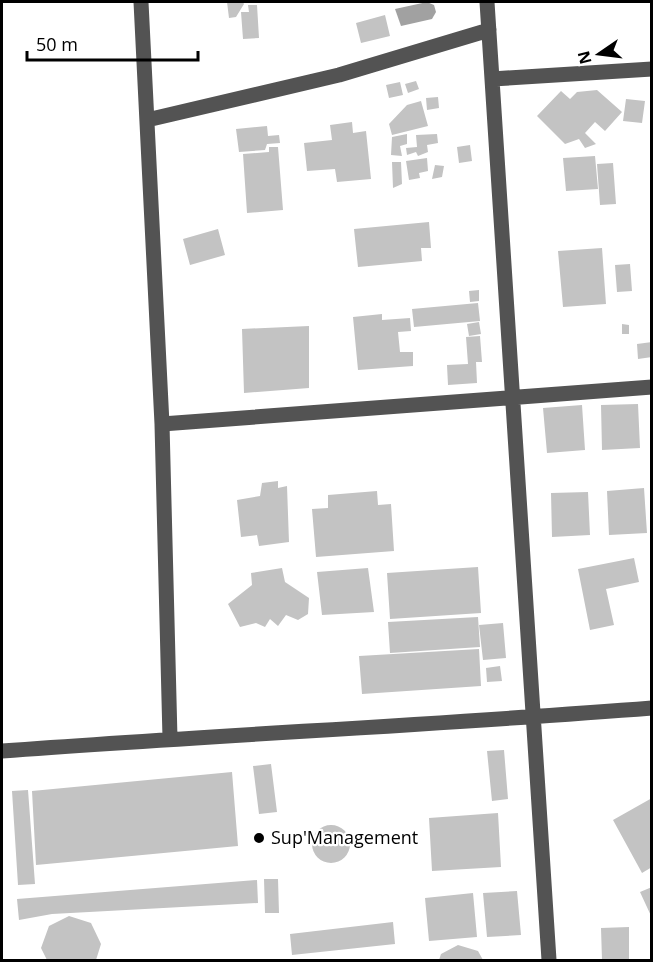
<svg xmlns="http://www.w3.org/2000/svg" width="653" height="962" font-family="'Open Sans',sans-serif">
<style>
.water{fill:#a1a1a1}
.building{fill:#c3c3c3}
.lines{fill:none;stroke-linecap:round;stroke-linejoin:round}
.minor{stroke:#535353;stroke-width:15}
.poi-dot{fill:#000;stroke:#fff;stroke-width:2}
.labels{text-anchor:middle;stroke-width:4.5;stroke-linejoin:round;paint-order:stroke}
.poi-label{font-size:18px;fill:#000;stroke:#fff;text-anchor:start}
</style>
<rect width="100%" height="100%" fill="#fff"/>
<path class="water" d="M427 2 434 5 436 12 432 19 401 26 395 9Z"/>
<path class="building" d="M227 2H243L244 4 236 17 229 18Z
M248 5H257L259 38 243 39 241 12H249Z
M385 15 390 36 361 43 356 23Z
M416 81 419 89 408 93 405 84Z
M400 82 403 95 389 98 386 85Z
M597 90 622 112 605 131 595 122 585 133 596 144 585 148 579 139 565 144 537 116 561 91 570 99 577 92Z
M438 97 439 108 427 110 426 98Z
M626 99 645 101 642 123 623 121Z
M421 101 428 126 392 135 389 124 407 105Z
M352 122 353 133 366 131 371 179 337 182 335 169 307 171 304 143 332 140 330 125Z
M267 126 268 136 279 135 280 143 267 144 265 150 239 152 236 129Z
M407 134V144L400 146 402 156 391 155 392 137Z
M437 134 438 143 427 145 428 152 418 156 416 152 407 155 406 148 417 147 416 135Z
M470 145 472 161 459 163 457 147Z
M269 147H278L283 210 247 213 243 154 269 152Z
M595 156 598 189 566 191 563 158Z
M427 158 428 171 419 173 420 178 409 180 406 161Z
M392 162H401L402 184 393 188Z
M613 163 616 204 600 205 597 164Z
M435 165 444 166 442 177 432 179Z
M429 222 431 248H421L422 261 358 267 354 229Z
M218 229 225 255 190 265 183 239Z
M602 248 606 304 563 307 558 251Z
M630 264 632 291 617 292 615 265Z
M479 290V301L470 302 469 291Z
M478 303 480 321 414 327 412 309Z
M382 314V320L410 318 411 331 398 332 400 352H413V366L358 370 353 317Z
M479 322 481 334 469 336 467 324Z
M622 324 629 325V334H622Z
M309 326V388L244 393 242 329Z
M480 336 482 362H476L477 383 448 385 447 365 468 364 466 337Z
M652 342V357L638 359 637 344Z
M638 404 640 448 602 450 601 405Z
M582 405 585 450 547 453 543 408Z
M278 481V488L287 486 289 542 259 546 257 535 241 537 237 500 260 496 262 483Z
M644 488 647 533 609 535 607 491Z
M377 491 378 505 391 504 394 551 316 557 312 509 328 508V495Z
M588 492 590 535 552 537 551 493Z
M634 558 639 582 606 589 614 625 590 630 578 569Z
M478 567 481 613 390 619 387 573Z
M282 568 285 582 309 598 308 614 298 620 286 615 278 626 270 619 265 627 256 623 240 627 228 604 252 585 251 573Z
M368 568 374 612 322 615 317 572Z
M478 617 480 647 390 653 388 622Z
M503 623 506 658 483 660 479 625Z
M479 649 481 686 362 694 359 656Z
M500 666 502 681 487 682 486 668Z
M504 750 508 799 492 801 487 751Z
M271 764 277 812 259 814 253 766Z
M232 772 238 846 36 865 32 791Z
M28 790 35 884 18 885 12 791Z
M652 798V867L642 873 613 820Z
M498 813 501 867 432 871 429 818Z
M312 844a19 19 0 1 1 38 0a19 19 0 1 1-38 0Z
M264 879H278L279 913H265Z
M257 880 258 903 52 914 19 920 17 899Z
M652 887V918L640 892Z
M517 891 521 935 487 937 483 893Z
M473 893 477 937 429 941 425 898Z
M69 916 91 923 101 944 96 960H47L41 948 49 926Z
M393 922 395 944 292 955 290 934Z
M629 927V960H602L601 928Z
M458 945 478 951 483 960H439L441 954Z"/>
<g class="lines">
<path class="minor" d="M141 2 162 424 170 738
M487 2 549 960
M492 79 652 69
M147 120 339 75 489 30
M162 424 652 387
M2 751C218 735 435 725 652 708"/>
</g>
<circle class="poi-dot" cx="259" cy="838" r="6"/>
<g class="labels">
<g class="poi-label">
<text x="271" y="844">Sup'Management</text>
</g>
</g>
<rect width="653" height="962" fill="none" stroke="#000000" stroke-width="6"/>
<g transform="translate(599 54) rotate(256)" stroke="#ffffff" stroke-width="4.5" paint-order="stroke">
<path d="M0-4.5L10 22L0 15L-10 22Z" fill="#000000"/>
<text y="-9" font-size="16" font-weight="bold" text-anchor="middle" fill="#000000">N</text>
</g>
<path d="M27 51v9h171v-9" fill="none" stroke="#000000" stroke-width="3"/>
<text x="36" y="51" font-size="18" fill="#000000" stroke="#ffffff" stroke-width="4.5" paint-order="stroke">50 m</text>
</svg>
